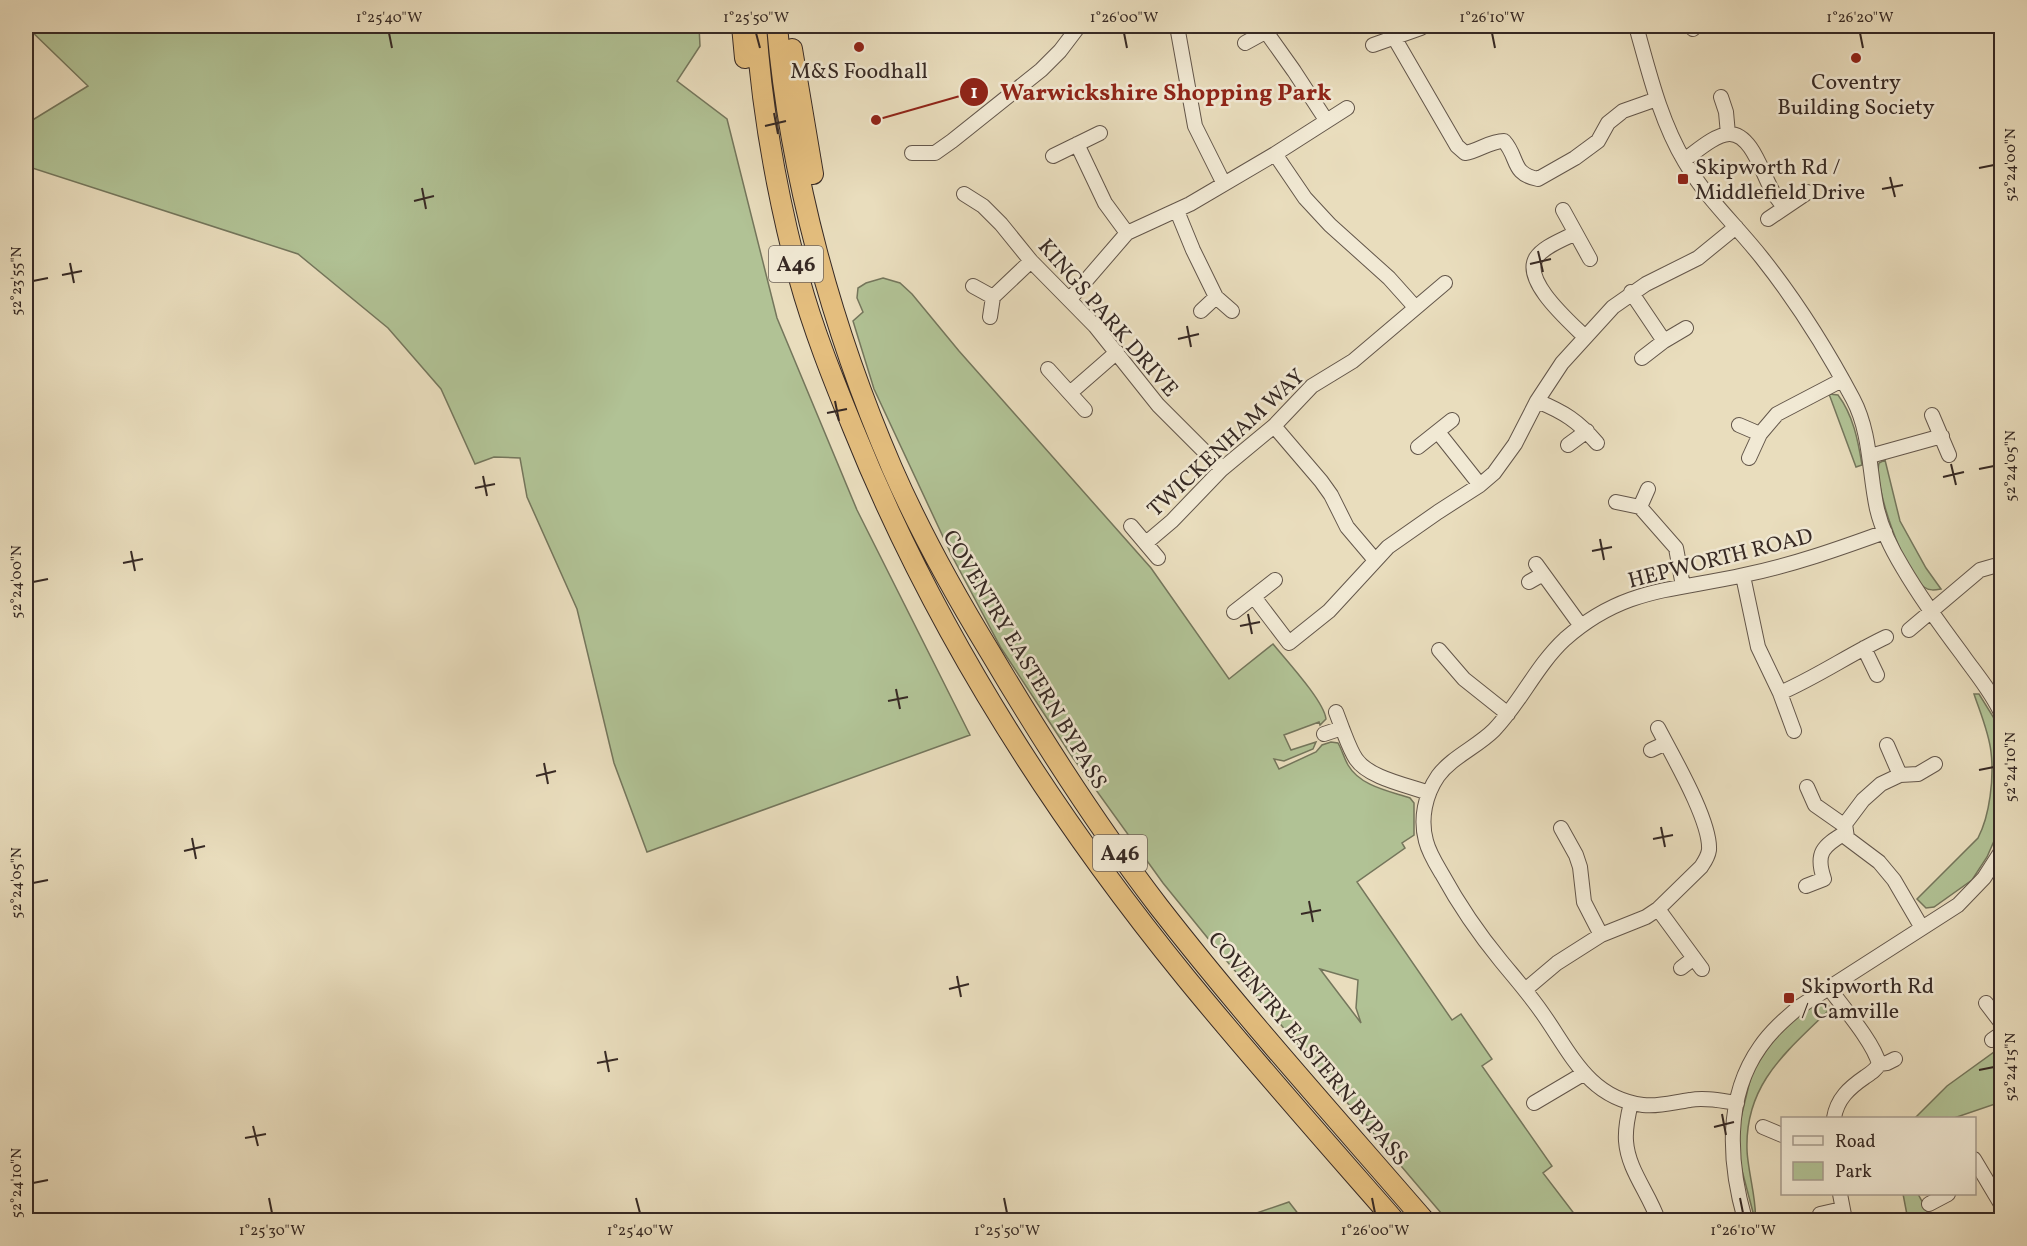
<svg xmlns="http://www.w3.org/2000/svg" width="2027" height="1246" font-family="Vollkorn,serif">
<style>
.green{fill:#b1c295;stroke:#74765c;stroke-width:1.5;fill-rule:evenodd}
.lines{fill:none;stroke-linecap:round;stroke-linejoin:round}
.minor-casing{stroke:#63564a;stroke-width:16}
.highway-casing{stroke:#362924;stroke-width:22}
.minor{stroke:#f1e9d4;stroke-width:14}
.highway{stroke:#e4be7e;stroke-width:20}
.ticks{fill:none;stroke:#362924;stroke-width:2}
.poi-dot{fill:#8f2418;stroke:#f1e9d4;stroke-width:2}
.labels{text-anchor:middle;stroke-width:5;stroke-linejoin:round;paint-order:stroke}
.shield{fill:#f1e9d4;stroke:#6e6359;stroke-width:1.5}
.shield-label{font-size:21px;font-weight:bold;fill:#362924}
.poi-label{font-size:22px;fill:#362924;stroke:#f1e9d4}
.street-label{font-size:22px;fill:#362924;stroke:#f1e9d4}
.leader{fill:none;stroke:#8f2418;stroke-width:2}
.callout-dot{fill:#8f2418;stroke:#f1e9d4;stroke-width:2}
.mark-label{font-size:18px;text-anchor:middle;font-weight:bold;fill:#fff}
.callout-label{font-size:24px;text-anchor:middle;font-weight:bold;fill:#8f2418;stroke:#f1e9d4;stroke-width:5;stroke-linejoin:round;paint-order:stroke}
.neatline{fill:none;stroke:#362924;stroke-width:2}
.ticks-label{font-size:15px;text-anchor:middle;fill:#362924}
</style>
<rect width="100%" height="100%" fill="#e9ddbd"/>
<filter id="stains"><feTurbulence type="fractalNoise" baseFrequency=".00333" numOctaves="4"/><feColorMatrix values="0 0 0 0 .2 0 0 0 0 .09 0 0 0 0 .02 0 0 0 .5 -.17"/></filter>
<radialGradient id="worn" r=".72"><stop offset=".6" stop-color="#630" stop-opacity="0"/><stop offset="1" stop-color="#630" stop-opacity=".3"/></radialGradient>
<path class="green" d="M26 26H699L700 46 677 81 727 119 777 318 857 510 970 735 647 852 614 763 577 609 527 497 520 458 494 457 475 464 441 389 388 328 298 254 26 166V124L88 86Z
M883 278 900 283 912 294 959 351 1151 568 1229 679 1273 644C1286 660 1324 701 1326 719L1320 725 1319 722 1284 735 1291 750 1316 742 1313 749 1284 761 1274 759 1279 769 1316 752 1322 745 1331 742 1338 743C1342 750 1344 758 1348 765 1360 786 1389 791 1410 798L1414 803V835L1402 843 1405 848 1357 882 1452 1020 1461 1014 1492 1059 1482 1066 1552 1166 1543 1173 1579 1220H1447L1219 952 1163 883 1073 758 1001 648 952 556 874 389 853 321 863 312 857 298 858 288 866 283ZM1320 969 1358 980 1356 1008 1361 1023Z
M1829 394 1838 395C1853 415 1858 440 1862 465L1856 467Z
M1885 460 1900 521 1926 568 1941 589C1935 590 1929 591 1924 587 1904 573 1873 485 1879 463Z
M1974 694H1979L1997 723 2001 739V825L1987 857 1972 880 1934 907 1926 908 1917 899 1978 838C1990 815 1994 778 1991 752 1989 733 1980 712 1974 694Z
M1816 1002 1825 1003 1831 1008C1789 1050 1745 1082 1747 1149 1747 1168 1758 1205 1755 1220L1739 1159V1126L1752 1072 1770 1045 1792 1018Z
M2001 1047V1102L1954 1118H1915L1947 1086Z
M1903 1194H1918L1932 1220H1908Z
M1289 1202 1303 1220H1236Z"/>
<g class="lines">
<defs>
<path id="minor" d="M1177 26 1195 126 1224 184
M1262 26 1294 71 1326 120
M1636 26C1649 72 1660 120 1685 162 1706 198 1736 225 1762 258 1796 301 1827 350 1853 399 1871 433 1869 473 1877 509 1882 530 1892 550 1903 568 1920 597 1941 626 1962 654 1976 674 1992 692 2002 715
M1692 26 1693 29
M1395 39 1457 146 1465 153C1478 151 1490 141 1504 141 1519 158 1511 174 1538 179L1575 158 1598 141 1608 123 1623 111 1657 99
M1245 43 1265 32
M1373 45 1421 28
M1721 97 1726 112 1728 134
M1077 144 1105 203 1127 233
M912 153H935L952 141 1041 70 1060 51 1079 26
M1275 154 1305 198 1330 225 1389 278 1415 307
M1053 156 1100 133
M1684 160C1696 152 1714 135 1729 134 1752 133 1763 176 1773 192 1776 197 1780 202 1784 207
M964 194 983 206 1001 224 1031 261 1095 326 1158 405 1222 469
M1563 210 1590 259
M1177 211 1193 250 1216 297 1232 311
M1768 219 1808 192
M1575 233C1563 240 1544 246 1536 258 1522 281 1570 322 1585 337
M973 286 993 297 990 317
M1631 292 1664 341
M993 297 1031 261
M1070 299 1127 233 1190 204 1275 154 1347 108
M1201 311 1216 297
M1642 358 1664 341 1686 328
M1048 369 1085 410
M1070 393 1117 352
M1537 401C1564 412 1578 421 1597 443
M1932 415 1949 455
M1739 425 1760 434
M1274 426 1321 481 1331 495 1347 527 1375 560
M1438 432 1480 485
M1568 445 1587 431
M1418 447 1452 420
M1870 456 1942 436
M1749 458 1760 434 1777 414 1842 380
M1616 502 1640 507 1648 489
M1640 507 1676 548 1683 586
M1131 526 1158 558
M1146 543 1172 521 1222 469 1274 426 1312 386 1353 361 1445 283
M1536 564 1581 626
M1743 576 1758 647 1780 693 1794 731
M1529 582 1543 574
M1254 597 1289 643 1329 611 1388 547 1438 512 1480 485 1494 473 1515 444 1537 401 1562 363 1613 307 1646 284 1698 258 1736 227
M1234 612 1275 580
M1909 630 1980 570 1994 566 2002 567
M1864 648 1877 675
M1439 650 1464 679 1508 714
M1780 693C1817 677 1850 654 1886 637
M1336 712 1342 728
M1324 734 1342 728C1346 738 1350 750 1356 759 1369 778 1407 785 1429 793
M1887 745 1900 775
M1651 750 1666 743
M1807 787 1815 805 1845 826
M1561 828 1576 855 1580 867 1584 902 1601 935
M1806 886 1824 879C1815 853 1823 846 1845 833
M1658 909 1702 969
M1922 928 1894 880 1879 862 1847 838 1845 824 1863 800 1881 784 1900 775 1918 774 1935 764
M1681 968 1694 958
M1829 988C1843 1007 1874 1043 1879 1064 1876 1070 1871 1073 1865 1077 1849 1088 1837 1099 1834 1118
M1525 990 1557 963 1601 935 1646 917 1658 909 1701 867C1705 861 1708 857 1709 850 1711 821 1672 755 1658 728
M1986 1003 2002 1024
M1992 1040 2002 1033
M1879 1064 1887 1063 1895 1059
M1534 1103 1583 1074
M1631 1103C1628 1115 1625 1128 1626 1141 1628 1170 1649 1193 1658 1220
M1737 1103C1722 1101 1705 1097 1690 1100 1674 1102 1660 1107 1643 1105 1589 1098 1571 1054 1543 1014 1530 995 1515 978 1501 961 1478 933 1459 905 1442 874 1436 864 1429 853 1426 841 1420 819 1425 795 1438 776 1452 757 1477 747 1494 730 1521 702 1536 666 1565 639 1624 587 1673 591 1744 575 1793 565 1838 549 1885 532
M1763 1127 1782 1135
M1974 1159 2002 1206
M1840 1194 1845 1220
M1929 1204 1948 1194
M1820 1214 1842 1209
M1745 1220C1729 1164 1724 1098 1760 1047 1771 1031 1785 1019 1799 1007L1958 905 1984 878 2002 850"/>
<path id="highway" d="M742 26 745 58
M756 26C762 111 777 195 799 278 813 329 833 379 853 428 933 627 1051 812 1186 978 1253 1060 1324 1140 1394 1220
M777 26C790 177 832 329 892 468 920 532 954 593 990 652 1042 740 1097 826 1159 907 1243 1015 1335 1117 1424 1220
M792 49 813 174"/>
</defs>
<use href="#minor" class="minor-casing"/>
<use href="#highway" class="highway-casing"/>
<use href="#minor" class="minor"/>
<use href="#highway" class="highway"/>
</g>
<path class="ticks" d="M389 33 392 48M756 33 760 48M1124 33 1127 48M1492 33 1495 48M1860 33 1863 48M774 113 778 134M765 126 786 121M1979 168 1994 165M1890 177 1895 197M422 188 426 209M1882 189 1903 185M414 201 434 196M1538 251 1543 272M70 263 74 283M1530 264 1551 259M62 275 82 271M33 281 48 278M1187 326 1191 347M1178 339 1199 334M835 401 839 421M827 413 847 409M1951 464 1956 485M1979 469 1994 466M483 476 487 496M1943 477 1964 472M475 488 495 484M1600 539 1604 560M131 551 135 571M1592 551 1612 547M123 563 143 559M33 582 48 579M1248 614 1252 634M1240 626 1260 622M896 689 900 709M888 701 908 697M544 763 548 784M1979 770 1994 767M536 776 556 771M1661 827 1665 847M192 838 196 859M1653 839 1673 835M184 851 205 846M33 883 48 880M1309 901 1313 922M1301 914 1321 910M957 976 961 997M949 989 969 984M605 1051 609 1072M597 1063 618 1059M1979 1070 1994 1067M1722 1114 1726 1135M253 1126 258 1146M1714 1127 1734 1122M245 1138 266 1134M33 1183 48 1180M269 1198 272 1213M636 1198 640 1213M1004 1198 1007 1213M1372 1198 1375 1213M1740 1198 1743 1213"/>
<g class="poi-dot">
<circle cx="859" cy="47" r="6"/>
<circle cx="1856" cy="58" r="6"/>
<rect x="1677" y="173" width="12" height="12" rx="3"/>
<rect x="1783" y="992" width="12" height="12" rx="3"/>
</g>
<g class="labels">
<g class="shield">
<rect x="769" y="246" width="54" height="36" rx="4.5"/>
<rect x="1093" y="835" width="54" height="36" rx="4.5"/>
</g>
<g class="shield-label">
<text x="796" y="271">A46</text>
<text x="1120" y="860">A46</text>
</g>
<g class="poi-label">
<text x="859" y="78">M&amp;S Foodhall</text>
<text x="1856" y="89">Coventry<tspan x="1856" dy="25">Building Society</tspan></text>
<text x="1695" y="174" text-anchor="start">Skipworth Rd /<tspan x="1695" dy="25">Middlefield Drive</tspan></text>
<text x="1801" y="993" text-anchor="start">Skipworth Rd<tspan x="1801" dy="25">/ Camville</tspan></text>
</g>
<g class="street-label">
<text transform="translate(1109 317) rotate(49)" y="8">KINGS PARK DRIVE</text>
<text transform="translate(1225 442) rotate(-43)" y="8">TWICKENHAM WAY</text>
<text transform="translate(1720 557) rotate(-14)" y="8">HEPWORTH ROAD</text>
<text transform="translate(1026 659) rotate(59)" y="8">COVENTRY EASTERN BYPASS</text>
<text transform="translate(1309 1048) rotate(50)" y="8">COVENTRY EASTERN BYPASS</text>
</g>
</g>
<path class="leader" d="M876 120L974 92"/>
<g class="callout-dot">
<circle cx="876" cy="120" r="6"/>
<circle cx="974" cy="92" r="15"/>
</g>
<g class="mark-label">
<text x="974" y="98">1</text>
</g>
<g class="callout-label">
<text x="1166" y="100">Warwickshire Shopping Park</text>
</g>
<rect width="2027" height="1246" fill="none" stroke="#e9ddbd" stroke-width="66"/>
<rect x="1781" y="1117" width="195" height="78" fill="#f1e9d4" stroke="#a69c8e" stroke-width="1.5"/>
<rect x="1793" y="1136" width="30" height="9" fill="#f1e9d4" stroke="#a69c8e" stroke-width="1.5"/>
<text x="1835" y="1147" font-size="18" fill="#362924">Road</text>
<rect x="1793" y="1162" width="30" height="18" fill="#b1c295" stroke="#a69c8e" stroke-width="1.5"/>
<text x="1835" y="1177" font-size="18" fill="#362924">Park</text>
<rect x="33" y="33" width="1961" height="1180" class="neatline"/>
<g class="ticks-label">
<text x="389" y="22">1°25'40"W</text>
<text x="756" y="22">1°25'50"W</text>
<text x="1124" y="22">1°26'00"W</text>
<text x="1492" y="22">1°26'10"W</text>
<text x="1860" y="22">1°26'20"W</text>
<text transform="translate(2010 165) rotate(-90)" y="5">52°24'00"N</text>
<text transform="translate(16 281) rotate(-90)" y="5">52°23'55"N</text>
<text transform="translate(2010 466) rotate(-90)" y="5">52°24'05"N</text>
<text transform="translate(16 582) rotate(-90)" y="5">52°24'00"N</text>
<text transform="translate(2010 767) rotate(-90)" y="5">52°24'10"N</text>
<text transform="translate(16 883) rotate(-90)" y="5">52°24'05"N</text>
<text transform="translate(2010 1067) rotate(-90)" y="5">52°24'15"N</text>
<text transform="translate(16 1183) rotate(-90)" y="5">52°24'10"N</text>
<text x="272" y="1235">1°25'30"W</text>
<text x="640" y="1235">1°25'40"W</text>
<text x="1007" y="1235">1°25'50"W</text>
<text x="1375" y="1235">1°26'00"W</text>
<text x="1743" y="1235">1°26'10"W</text>
</g>
<rect width="100%" height="100%" filter="url(#stains)"/>
<rect width="100%" height="100%" fill="url(#worn)"/>
</svg>
